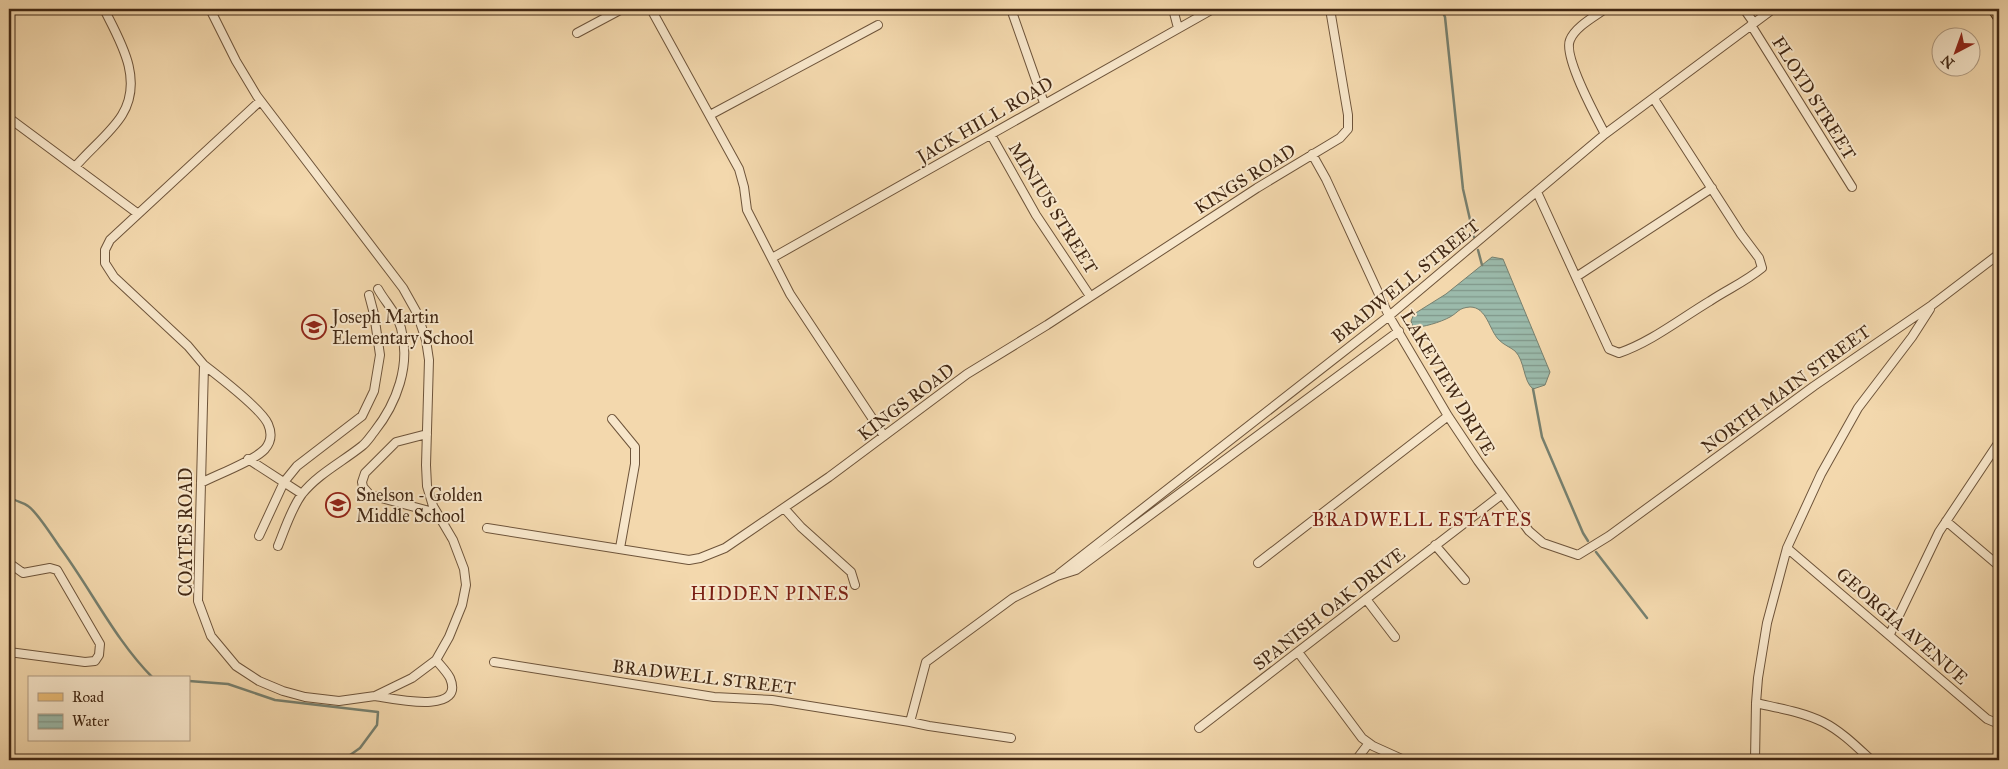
<svg xmlns="http://www.w3.org/2000/svg" width="2008" height="769" font-family="'IM FELL Great Primer',serif">
<style>
.water{fill:url(#water-rules);stroke:#77806f}
.lines{fill:none;stroke-linecap:round;stroke-linejoin:round}
.stream{stroke:#77806f;stroke-width:2.5}
.minor-casing{stroke:#6e543a;stroke-width:10}
.major-casing{stroke:#422814;stroke-width:12}
.minor{stroke:#f7e6ca;stroke-width:8}
.major{stroke:#eabc76;stroke-width:10}
.labels{text-anchor:middle;stroke-width:4;stroke-linejoin:round;paint-order:stroke}
.street-label{font-size:18px;fill:#422814;stroke:#f7e6ca}
.poi-label{font-size:18px;fill:#422814;stroke:#f7e6ca;text-anchor:start}
.neighbourhood-label{font-size:19px;letter-spacing:1px;fill:#7a1f14;stroke:#f7e6ca}
</style>
<defs>
<pattern id="water-rules" width="6" height="5" patternUnits="userSpaceOnUse" patternTransform="scale(1.25)"><rect width="6" height="5" fill="#9bbaab"/><path d="M0 2.5h6" fill="none" stroke="#80978a"/></pattern>
</defs>
<rect width="100%" height="100%" fill="#f3d8ad"/>
<filter id="stains"><feTurbulence type="fractalNoise" baseFrequency=".004" numOctaves="4"/><feColorMatrix values="0 0 0 0 .2 0 0 0 0 .09 0 0 0 0 .02 0 0 0 .5 -.17"/></filter>
<radialGradient id="worn" r=".72"><stop offset=".6" stop-color="#630" stop-opacity="0"/><stop offset="1" stop-color="#630" stop-opacity=".3"/></radialGradient>
<path class="water" d="M1492 257 1503 259 1550 372 1545 385 1533 389C1523 381 1525 361 1515 351 1510 347 1504 345 1499 340 1489 330 1487 307 1470 307 1458 308 1459 312 1450 317 1441 322 1422 328 1413 327L1411 321 1414 314 1446 294Z"/>
<g class="lines">
<path class="stream" d="M1441 9 1445 17 1463 189 1474 237
M1478 250 1482 265
M1533 389 1542 437 1583 533 1588 541
M9 495C13 502 22 501 28 506 37 512 52 536 59 546 91 589 115 640 153 678
M1596 552 1647 618
M189 681 228 684 275 700 378 712 377 725 360 748 343 760"/>
<defs>
<path id="minor" d="M210 9 236 61 257 96 403 288 417 313 426 340 429 360 426 465 427 486 433 506 453 540 464 569 466 585 462 605 449 637 436 660 412 678 375 696 339 701 305 697 283 691 259 681 236 666 211 636 198 601 204 365 188 346 114 277 105 263V250L110 240 260 101
M651 9 739 169 744 187 747 210 790 294 884 436
M1011 9 1044 103
M1173 9 1178 28
M1605 9C1594 17 1575 27 1570 40 1563 56 1596 117 1605 134
M1744 9 1754 23
M1751 25 1852 187
M577 33 622 9
M710 115 878 25
M9 118 137 213
M991 135 1036 215 1090 296
M1312 154 1326 179 1389 316 1448 416 1478 461 1529 531 1543 543 1578 555 1609 536 1814 386 1932 305 1999 254
M75 167C89 150 111 133 122 115 144 79 120 41 104 9
M1537 192 1609 349 1619 353C1651 342 1680 319 1710 301 1728 289 1745 282 1762 268L1759 258 1741 234 1654 99
M772 258 1213 9
M1576 277 1712 188
M612 419 635 447V464L620 548
M427 434 396 442 365 473 362 482 363 487 370 495 437 513
M248 459 302 494
M201 483C216 475 254 461 265 449 271 442 272 433 268 424 262 410 217 375 204 365
M784 508 801 527 851 572 855 585
M1946 521 1999 566
M487 528 689 560 700 558 725 548 829 477 967 374 1047 325 1257 188 1340 138 1348 129V115L1330 9
M259 536 284 482 297 466 362 416 374 391 380 355 374 314 369 295
M1435 545 1465 580
M278 546C285 529 291 509 302 494 318 474 342 462 362 446 367 442 370 437 374 432 397 403 411 365 401 328 397 313 385 302 378 289
M1787 548 1987 719 1999 724
M9 563 23 573 50 568 57 570 100 644 99 655 95 661 85 662 9 652
M1258 563 1448 416
M1059 574 1389 316 1605 134 1773 9
M1366 599 1395 637
M1890 634 1939 532 1999 442
M1298 652 1362 738 1373 746 1404 760
M494 662 714 697 772 700 910 722 926 662 1013 598 1057 576 1076 570 1399 331
M375 696C390 698 466 716 450 678 447 672 441 666 436 660
M1756 703C1778 708 1803 712 1823 722 1841 731 1857 747 1871 760
M910 722 929 726 1011 738
M1199 728 1501 495
M1356 760 1369 743
M1755 760 1756 703 1758 678 1767 623 1787 548 1821 474 1858 408 1912 337 1930 309"/>
<path id="major" d="M1993 9 1999 18"/>
</defs>
<use href="#minor" class="minor-casing"/>
<use href="#major" class="major-casing"/>
<use href="#minor" class="minor"/>
<use href="#major" class="major"/>
</g>
<defs>
<symbol id="school-ring" viewBox="-11 -11 22 22"><circle r="9.5" fill="#f7e6ca" stroke="#8f2418" stroke-width="1.5"/><path d="M0-5L7-2L0 1L-7-2ZM-4 1L0 2.5L4 1V4Q0 6-4 4Z" fill="#8f2418"/></symbol>
</defs>
<g fill-rule="evenodd">
<use href="#school-ring" x="300" y="313" width="28" height="28"/>
<use href="#school-ring" x="324" y="491" width="28" height="28"/>
</g>
<g class="labels">
<g class="street-label">
<text transform="translate(1814 98) rotate(58)" y="6">FLOYD STREET</text>
<text transform="translate(985 120) rotate(-30)" y="6">JACK HILL ROAD</text>
<text transform="translate(1245 179) rotate(-32)" y="6">KINGS ROAD</text>
<text transform="translate(1053 208) rotate(58)" y="6">MINIUS STREET</text>
<text transform="translate(1406 281) rotate(-39)" y="6">BRADWELL STREET</text>
<text transform="translate(1448 383) rotate(59)" y="6">LAKEVIEW DRIVE</text>
<text transform="translate(1786 389) rotate(-36)" y="6">NORTH MAIN STREET</text>
<text transform="translate(906 402) rotate(-37)" y="6">KINGS ROAD</text>
<text transform="translate(186 532) rotate(-90)" y="6">COATES ROAD</text>
<text transform="translate(1329 609) rotate(-38)" y="6">SPANISH OAK DRIVE</text>
<text transform="translate(1902 626) rotate(41)" y="6">GEORGIA AVENUE</text>
<text transform="translate(704 677) rotate(7)" y="6">BRADWELL STREET</text>
</g>
<g class="poi-label">
<text x="332" y="323">Joseph Martin<tspan x="332" dy="21">Elementary School</tspan></text>
<text x="356" y="501">Snelson - Golden<tspan x="356" dy="21">Middle School</tspan></text>
</g>
<g class="neighbourhood-label">
<text x="1422" y="526">BRADWELL ESTATES</text>
<text x="770" y="600">HIDDEN PINES</text>
</g>
</g>
<rect width="2008" height="769" fill="none" stroke="#f3d8ad" stroke-width="30"/>
<rect x="10" y="10" width="1988" height="749" fill="none" stroke="#422814" stroke-width="2.5"/>
<rect x="15" y="15" width="1978" height="739" fill="none" stroke="#422814"/>
<rect x="28" y="676" width="162" height="65" fill="#f7e6ca" stroke="#af9a81"/>
<rect x="38" y="693" width="25" height="8" fill="#eabc76" stroke="#af9a81"/>
<text x="72" y="702" font-size="15" fill="#422814">Road</text>
<rect x="38" y="714" width="25" height="15" fill="url(#water-rules)" stroke="#af9a81"/>
<text x="72" y="726" font-size="15" fill="#422814">Water</text>
<g transform="translate(1956 52) rotate(221)"><circle r="24" fill="#f7e6ca" stroke="#af9a81"/>
<path d="M0-4L9 19L0 12L-9 19Z" fill="#8f2418"/>
<text y="-8" font-size="14" font-weight="bold" text-anchor="middle" fill="#422814">N</text>
</g>
<rect width="100%" height="100%" filter="url(#stains)"/>
<rect width="100%" height="100%" fill="url(#worn)"/>
</svg>
